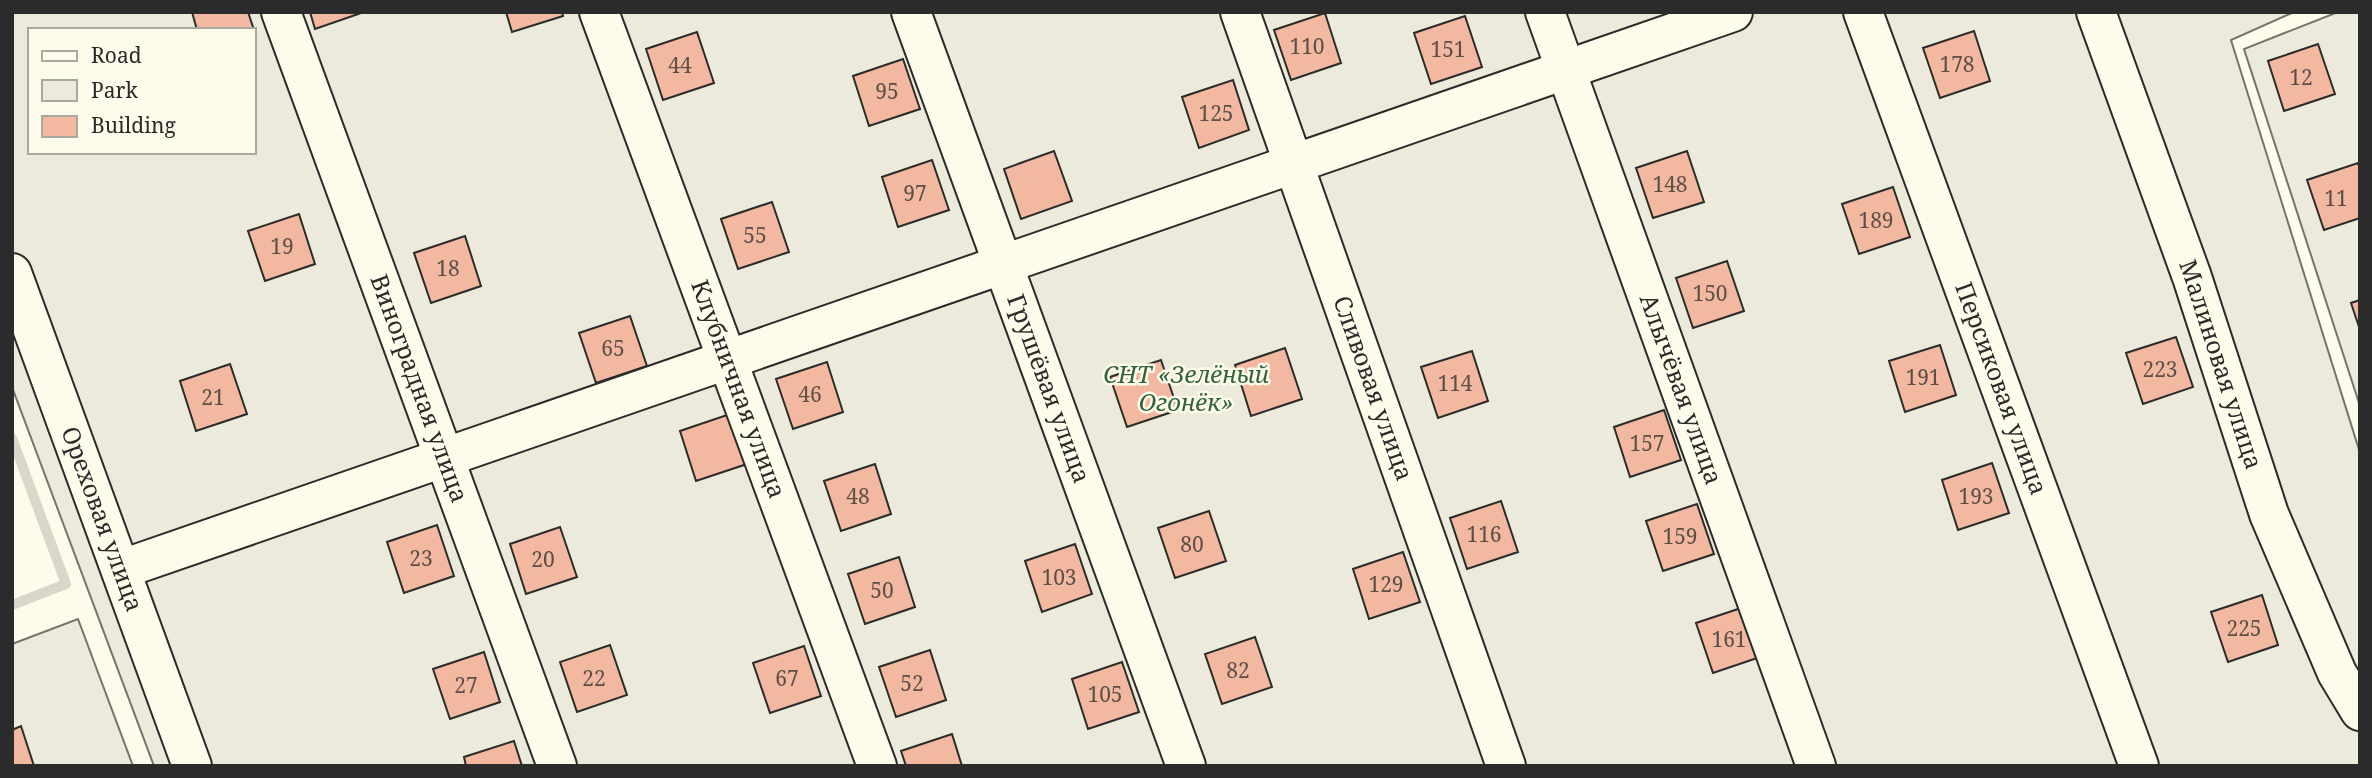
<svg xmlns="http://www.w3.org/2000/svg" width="2372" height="778" font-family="'Noto Serif',serif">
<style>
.green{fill:#ecebdb;stroke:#74746e;stroke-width:2;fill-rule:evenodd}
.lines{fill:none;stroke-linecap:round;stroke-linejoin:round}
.stream{stroke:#d8d7c9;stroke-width:10}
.building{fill:#f2b8a0;stroke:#2b2b2b;stroke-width:2}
.minor-casing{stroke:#2b2b2b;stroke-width:42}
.minor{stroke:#fdfbea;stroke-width:38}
.labels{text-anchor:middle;stroke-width:5;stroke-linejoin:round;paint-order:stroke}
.number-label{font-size:21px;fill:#5d4e48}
.street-label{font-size:24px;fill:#2b2b2b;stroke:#fdfbea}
.park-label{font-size:24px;font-style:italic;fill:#34623c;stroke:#fdfbea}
</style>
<rect width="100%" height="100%" fill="#fdfbea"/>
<path class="green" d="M12 12H2294L2231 40 2360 453V766H154L12 387ZM30 30H254V152H30Z
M2338 12H2360V406L2244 49Z
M78 619 133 766H12V644Z"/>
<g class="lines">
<path class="stream" d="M12 438 66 584 12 605"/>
</g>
<path class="building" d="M192 12H248L254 30H197Z
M310 12H364L315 29Z
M506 12H562L563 16 512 32Z
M1325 13 1341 63 1291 80 1274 30Z
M1465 16 1482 67 1431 84 1414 33Z
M1974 31 1990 81 1940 98 1923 48Z
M697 32 714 83 663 100 646 49Z
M2318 44 2335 94 2284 111 2268 61Z
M903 59 920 109 869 126 853 76Z
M1233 80 1249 130 1199 148 1182 97Z
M1054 151 1072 201 1021 219 1004 169Z
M1687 151 1704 202 1653 218 1636 168Z
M932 160 949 210 898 227 882 177Z
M2358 163 2360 170V218L2324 230 2307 180Z
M1893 187 1910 237 1859 254 1842 204Z
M772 202 789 252 738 269 721 219Z
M299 214 315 264 265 281 248 231Z
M465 236 481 286 431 303 414 253Z
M1727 261 1744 311 1693 328 1676 278Z
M2360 300V330L2351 303Z
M630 316 647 366 596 383 579 333Z
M2176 337 2193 387 2143 404 2126 353Z
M1940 345 1956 395 1905 412 1889 361Z
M1285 348 1302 399 1251 416 1235 365Z
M1472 351 1488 401 1438 418 1421 367Z
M1161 360 1178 410 1127 427 1110 377Z
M827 362 843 412 793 429 776 379Z
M230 364 247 414 196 431 180 381Z
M1664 410 1681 460 1630 477 1614 427Z
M730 414 747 464 696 481 680 431Z
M1992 463 2009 513 1958 530 1942 480Z
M875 464 891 514 841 531 824 481Z
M1501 501 1518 552 1467 569 1450 518Z
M1697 504 1714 554 1663 571 1646 521Z
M1209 511 1226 561 1175 578 1158 528Z
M437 525 454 576 404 593 387 542Z
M560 527 577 577 526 594 510 544Z
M1075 544 1092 594 1042 612 1025 561Z
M1403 552 1420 602 1369 619 1353 569Z
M899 557 915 607 865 624 848 574Z
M2262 595 2278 645 2228 662 2211 612Z
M1747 606 1763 656 1713 673 1696 623Z
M1255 637 1272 687 1222 704 1205 654Z
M610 645 627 695 577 712 560 662Z
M804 646 821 696 770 713 753 663Z
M930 650 946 700 896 717 879 667Z
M484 652 500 702 450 719 433 669Z
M1122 662 1139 712 1088 729 1072 679Z
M21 726 34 766H12V730Z
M952 734 962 766H906L901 751Z
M514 741 522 766H466L464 757Z"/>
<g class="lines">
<defs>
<g id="minor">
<path id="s1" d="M281 12 557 766"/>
<path id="s2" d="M599 12 877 766"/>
<path id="s3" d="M911 12 1186 766"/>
<path id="s4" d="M1240 12 1506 766"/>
<path id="s5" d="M1545 12 1816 766"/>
<path id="s6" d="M1863 12 2139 766"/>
<path id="s7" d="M2096 12 2192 277 2269 514 2337 673 2360 711"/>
<path id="s8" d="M12 273 192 766"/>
<path d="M122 569 1733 12"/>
</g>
</defs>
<use href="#minor" class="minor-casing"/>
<use href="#minor" class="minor"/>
</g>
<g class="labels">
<g class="number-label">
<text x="1307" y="54">110</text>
<text x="1448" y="57">151</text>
<text x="1957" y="72">178</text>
<text x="680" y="73">44</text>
<text x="2301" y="85">12</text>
<text x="887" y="99">95</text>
<text x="1216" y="121">125</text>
<text x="1670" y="192">148</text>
<text x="915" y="201">97</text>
<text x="2336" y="206">11</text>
<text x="1876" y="228">189</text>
<text x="755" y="243">55</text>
<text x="282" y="254">19</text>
<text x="448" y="276">18</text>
<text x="1710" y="301">150</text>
<text x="613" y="356">65</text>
<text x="2160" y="377">223</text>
<text x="1923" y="385">191</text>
<text x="1455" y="391">114</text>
<text x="810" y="402">46</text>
<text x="213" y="405">21</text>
<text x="1647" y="451">157</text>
<text x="858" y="504">48</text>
<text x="1976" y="504">193</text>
<text x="1484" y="542">116</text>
<text x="1680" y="544">159</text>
<text x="1192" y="552">80</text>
<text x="421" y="566">23</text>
<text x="543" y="567">20</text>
<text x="1059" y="585">103</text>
<text x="1386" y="592">129</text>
<text x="882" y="598">50</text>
<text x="2244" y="636">225</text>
<text x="1729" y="647">161</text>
<text x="1238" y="678">82</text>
<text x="594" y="686">22</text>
<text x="787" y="686">67</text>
<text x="912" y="691">52</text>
<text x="466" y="693">27</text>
<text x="1105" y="702">105</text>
</g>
<g class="street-label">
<text dy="8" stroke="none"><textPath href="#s7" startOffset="374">Малиновая улица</textPath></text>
<text dy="8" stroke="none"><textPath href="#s1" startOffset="401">Виноградная улица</textPath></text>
<text dy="8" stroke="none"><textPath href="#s2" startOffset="402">Клубничная улица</textPath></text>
<text dy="8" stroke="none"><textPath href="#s3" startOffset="401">Грушёвая улица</textPath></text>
<text dy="8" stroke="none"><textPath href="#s4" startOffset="399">Сливовая улица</textPath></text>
<text dy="8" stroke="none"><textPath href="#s5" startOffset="401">Алычёвая улица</textPath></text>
<text dy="8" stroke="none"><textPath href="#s6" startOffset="401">Персиковая улица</textPath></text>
<text dy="8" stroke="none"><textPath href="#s8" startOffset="262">Ореховая улица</textPath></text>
</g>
<g class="park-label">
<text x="1186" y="383">СНТ «Зелёный<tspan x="1186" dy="28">Огонёк»</tspan></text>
</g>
</g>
<rect width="2372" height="778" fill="none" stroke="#2b2b2b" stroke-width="28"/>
<rect x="28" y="28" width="228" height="126" fill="#fdfbea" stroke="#a9a89e" stroke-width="2"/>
<rect x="42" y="51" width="35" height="10" fill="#fdfbea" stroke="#a9a89e" stroke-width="2"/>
<text x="91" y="63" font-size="21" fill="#2b2b2b">Road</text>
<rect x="42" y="80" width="35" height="21" fill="#ecebdb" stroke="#a9a89e" stroke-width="2"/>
<text x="91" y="98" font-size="21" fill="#2b2b2b">Park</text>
<rect x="42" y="116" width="35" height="21" fill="#f2b8a0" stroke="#a9a89e" stroke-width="2"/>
<text x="91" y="133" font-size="21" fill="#2b2b2b">Building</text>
</svg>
